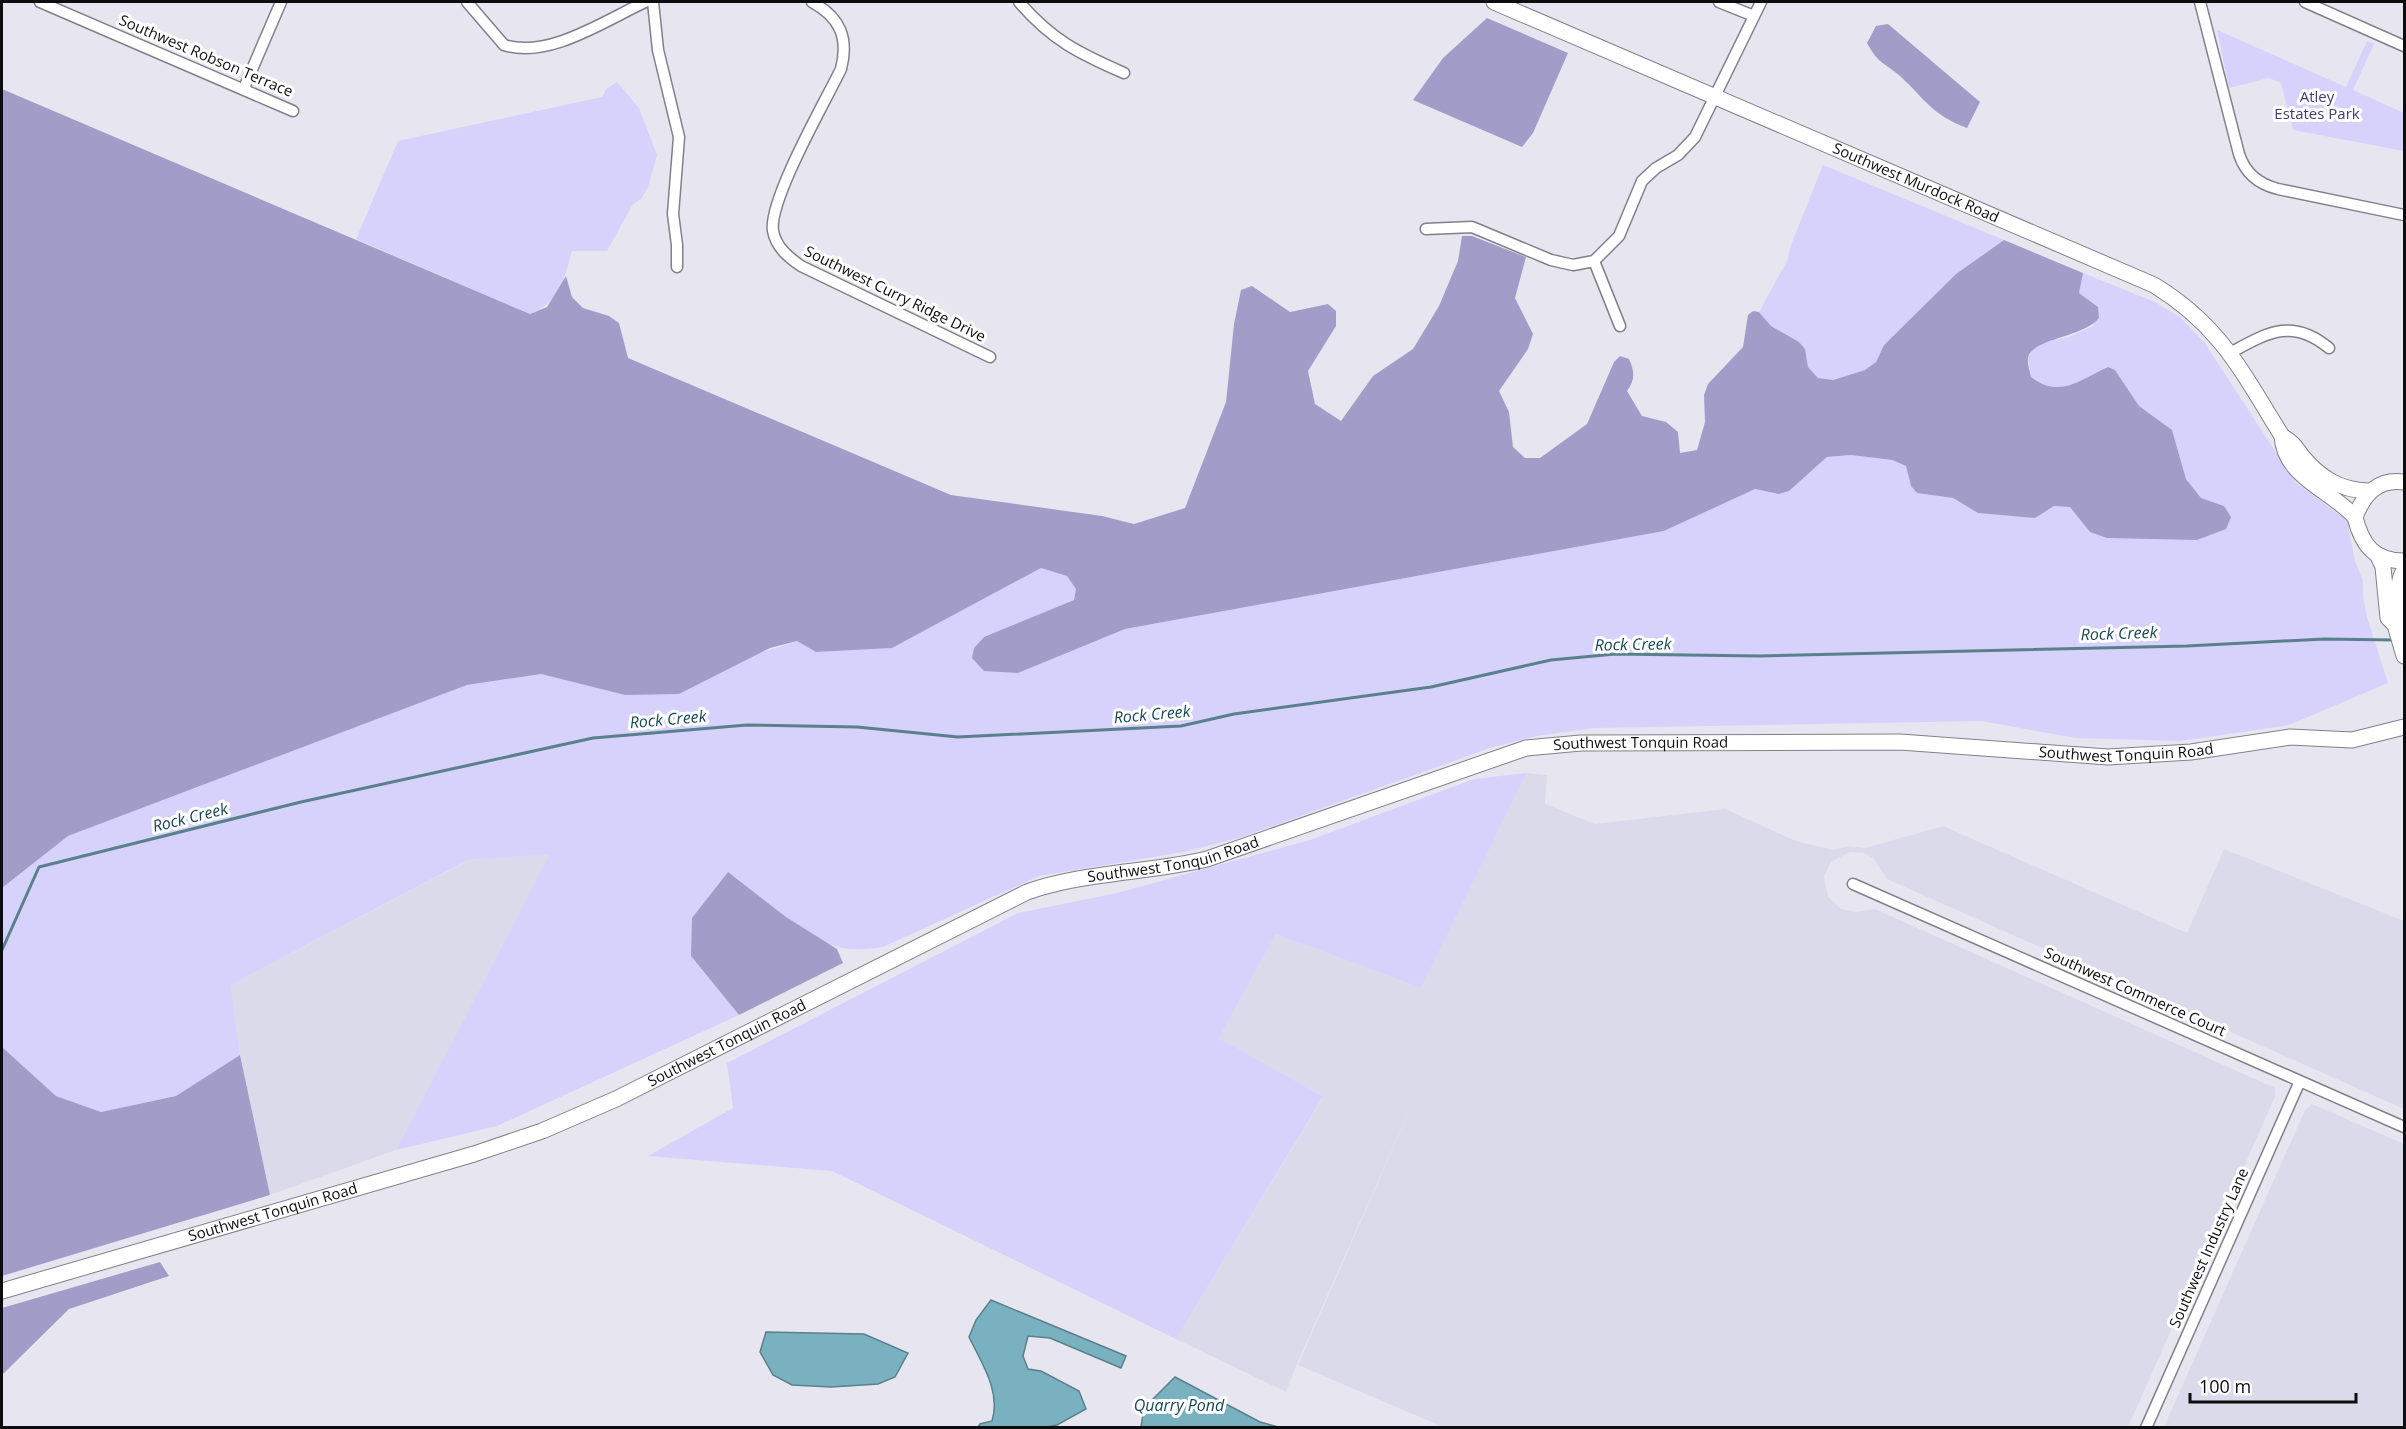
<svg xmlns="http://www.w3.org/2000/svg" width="2406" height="1429" font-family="'Open Sans',sans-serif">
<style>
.built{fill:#dbdaeb}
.green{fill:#d6d2fb}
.forest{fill:#a29dc8}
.water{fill:#7ab1c0;stroke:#59808b;stroke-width:1.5}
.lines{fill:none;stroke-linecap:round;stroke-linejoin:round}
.stream{stroke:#59808b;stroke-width:3}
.minor-casing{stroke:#808088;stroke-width:13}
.secondary-casing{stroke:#808088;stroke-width:17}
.minor{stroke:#fff;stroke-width:10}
.secondary{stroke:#fff;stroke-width:15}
.labels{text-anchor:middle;stroke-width:6;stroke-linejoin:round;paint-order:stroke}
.street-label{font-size:15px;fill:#0d0d10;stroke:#fff}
.park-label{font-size:15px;fill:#453b72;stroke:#fff}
.water-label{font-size:16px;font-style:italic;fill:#174753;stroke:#fff}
</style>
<rect width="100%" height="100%" fill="#e7e6f0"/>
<path class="built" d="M1527 773 1547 775 1545 804 1595 824 1725 809 1796 841 1833 850 1848 846 1865 848 1943 826 2187 933 2224 849 2404 921V1109L1887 879 1873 858 1864 853 1850 852 1831 862 1824 876 1828 897 1841 909 1856 912 1875 909 2275 1088V1097L2128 1427H1443L1298 1365 1425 1075 1296 1366 1286 1392 1176 1339 1323 1098 1219 1038 1276 934 1421 988Z
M551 853 396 1150 270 1195 240 1055 231 985 469 860Z
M2312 1104 2404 1144V1427H2164L2305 1110Z"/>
<path class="green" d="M2217 30 2346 87 2367 41 2374 44 2353 90 2404 113V151L2293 130 2281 83 2269 78 2229 88Z
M617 82 639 108 657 155 648 187 641 199 633 204 607 251H572C565 278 558 303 530 314L356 239 398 141 602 97 606 89Z
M1823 165 2004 240 1956 274 1884 345 1876 362 1865 370 1832 380 1818 378 1808 367 1805 349 1799 342 1771 326 1759 312 1787 261 1791 245Z
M2083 273 2155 302 2181 318 2204 342 2296 483 2347 520 2355 561 2363 581V597L2367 617 2388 683 2289 725 2180 741 2076 738 1981 721 1594 728 1536 736 1490 748 1242 837 1184 852 1039 876 883 947C833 955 825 942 786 917L691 956 739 1015 497 1126 396 1150 550 854 468 860 231 985 240 1055 176 1096 101 1112 56 1096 2 1047V888L68 836 467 685 541 674 625 695 798 641 816 652 892 648 1041 568 1067 576 1076 589 1074 600 984 637 1018 673 1125 629 1664 531 1755 489 1779 494 1789 491 1827 457 1851 455 1892 460 1906 466 1911 486 1917 493 1953 498 1978 513 2035 518 2054 506 2071 507 2090 532 2225 506 2201 498 2186 479 2172 430 2139 406 2115 370 2107 367C2079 380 2060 399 2031 377L2028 359 2033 348 2049 341 2069 337 2093 326 2098 307 2079 293Z
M1527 773 1421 988 1276 934 1219 1038 1323 1097 1176 1339 832 1171 648 1156 733 1108 727 1063 1018 913 1117 893 1310 840 1474 779Z"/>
<path class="forest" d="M1487 18 1568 53 1533 133 1522 147 1413 100 1443 58Z
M1888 24 1980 102 1967 128C1932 115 1925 99 1900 76 1884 62 1879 65 1867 43L1876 26Z
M2 89 530 314 547 307 566 276 572 297 583 308 609 316 619 323 628 358 951 495 1102 516 1134 524 1185 508 1226 402 1234 324 1241 290 1252 286 1290 312 1328 304 1336 311V326L1308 371 1315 404 1341 421 1373 376 1413 349 1439 306 1458 261 1462 236H1472L1526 257 1515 298 1533 334 1528 349 1499 391 1509 412 1513 447 1525 458H1540L1587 424 1614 362 1620 356 1629 359C1635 372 1635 380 1627 391L1642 416 1666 422 1678 432 1680 453 1697 450 1705 422 1704 395 1708 384 1743 347 1748 315 1753 311 1759 312 1771 326 1799 342 1805 349 1808 367 1818 378 1833 380 1865 370 1876 362 1884 345 1956 274 2004 240 2083 273 2079 293 2098 307 2099 318C2083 338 2032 338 2028 358 2027 363 2030 372 2031 377 2060 399 2079 380 2108 367L2115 370 2139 406 2172 430 2186 479 2201 498 2224 506 2231 517 2226 529 2197 540 2107 538 2090 532 2070 507 2054 506 2035 518 1978 513 1953 498 1917 493 1911 486 1906 466 1892 460 1851 455 1827 457 1789 491 1779 494 1755 489 1664 531 1125 629 1018 673 984 671 972 658 974 648 984 637 1074 600 1076 589 1067 576 1041 568 892 648 816 652 797 641 770 648 679 694 625 695 541 674 467 685 68 836 2 888Z
M728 872 786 917 837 949 843 963 739 1015 691 956 692 918Z
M2 1047 56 1096 101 1112 176 1096 240 1055 270 1195 2 1276Z
M160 1262 169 1276 69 1309 2 1375V1308Z"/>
<path class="water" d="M991 1300 1126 1356 1121 1368 1050 1338 1028 1336 1023 1356 1028 1369 1041 1371 1079 1391 1086 1409 1057 1425 1046 1427H978L980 1424 992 1421C1001 1391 982 1364 969 1337L976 1320Z
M766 1332 864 1334 908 1353 895 1377 878 1384 831 1387 792 1385 773 1375 760 1352Z
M1175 1377 1260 1422 1278 1427H1141L1144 1408Z"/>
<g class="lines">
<path class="stream" d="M2 950 39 867 301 802 593 738 747 725 857 727 958 737 1181 726 1234 714 1431 687 1551 660 1615 654 1759 656 2187 646 2324 639 2395 640"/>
<defs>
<path id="minor" d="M40 2 293 111
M467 2 504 45C549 59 604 21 645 2
M653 2 658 50 679 137 673 214 677 245V267
M812 2C840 17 849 38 841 69 826 100 768 201 773 231 776 247 788 257 801 266L990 357
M1019 2C1052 40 1078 53 1124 73
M1719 2 1754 16
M2200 2 2239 154C2245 173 2258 184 2278 189L2404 215
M2305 2 2404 46
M244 88 281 2
M1426 229 1472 227 1551 260 1573 265 1594 261 1619 236 1642 181 1656 168 1678 155 1695 137 1761 2
M1594 261 1620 326
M2230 353C2267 333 2292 317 2329 348
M1853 884 2404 1127
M2146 1428 2300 1081"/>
<g id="secondary">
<path id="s1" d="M1494 2 2154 285C2221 326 2242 372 2282 436 2284 477 2332 491 2355 517"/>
<path d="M2282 436C2292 442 2295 446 2302 456 2320 478 2340 490 2368 491"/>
<path d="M2404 482C2378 478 2364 494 2355 517 2362 545 2374 561 2404 561"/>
<path d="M2378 556 2383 567 2388 618 2395 625 2404 656"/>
<path d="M2395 625C2402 607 2394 587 2404 570"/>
<path id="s2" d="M2 1291 474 1154 542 1131 616 1099 1027 892C1084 872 1148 873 1207 859L1526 748 1581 743 1900 742 2108 757 2191 752 2290 737 2352 740 2404 727"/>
</g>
</defs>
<use href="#minor" class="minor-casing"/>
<use href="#secondary" class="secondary-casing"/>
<use href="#minor" class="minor"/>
<use href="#secondary" class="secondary"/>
</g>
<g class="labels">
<g class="street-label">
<text transform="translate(206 56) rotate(23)" y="5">Southwest Robson Terrace</text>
<text dy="5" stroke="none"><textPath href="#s1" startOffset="459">Southwest Murdock Road</textPath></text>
<text transform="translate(895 294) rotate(26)" y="5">Southwest Curry Ridge Drive</text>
<text dy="5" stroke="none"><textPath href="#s2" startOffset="1740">Southwest Tonquin Road</textPath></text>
<text dy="5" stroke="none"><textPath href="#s2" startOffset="2226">Southwest Tonquin Road</textPath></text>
<text dy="5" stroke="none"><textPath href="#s2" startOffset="1254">Southwest Tonquin Road</textPath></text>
<text transform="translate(2135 992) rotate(24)" y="5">Southwest Commerce Court</text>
<text dy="5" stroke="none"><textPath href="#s2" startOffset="768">Southwest Tonquin Road</textPath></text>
<text dy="5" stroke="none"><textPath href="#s2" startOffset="282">Southwest Tonquin Road</textPath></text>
<text transform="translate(2209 1248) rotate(-66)" y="5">Southwest Industry Lane</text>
</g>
<g class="park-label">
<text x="2317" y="102">Atley<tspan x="2317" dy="17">Estates Park</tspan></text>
</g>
<g class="water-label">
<text transform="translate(2119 633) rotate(-2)" y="6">Rock Creek</text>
<text transform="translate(1633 644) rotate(-1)" y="6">Rock Creek</text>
<text transform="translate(1152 714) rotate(-5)" y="6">Rock Creek</text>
<text transform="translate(668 719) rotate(-5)" y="6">Rock Creek</text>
<text transform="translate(190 817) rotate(-14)" y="6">Rock Creek</text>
<text x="1179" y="1411">Quarry Pond</text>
</g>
</g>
<rect width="2406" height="1429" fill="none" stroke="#0d0d10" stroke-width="6"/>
<path d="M2190 1393v9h166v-9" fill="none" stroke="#0d0d10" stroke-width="3"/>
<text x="2199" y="1393" font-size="18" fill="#0d0d10" stroke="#ffffff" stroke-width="4.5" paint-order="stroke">100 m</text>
</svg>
